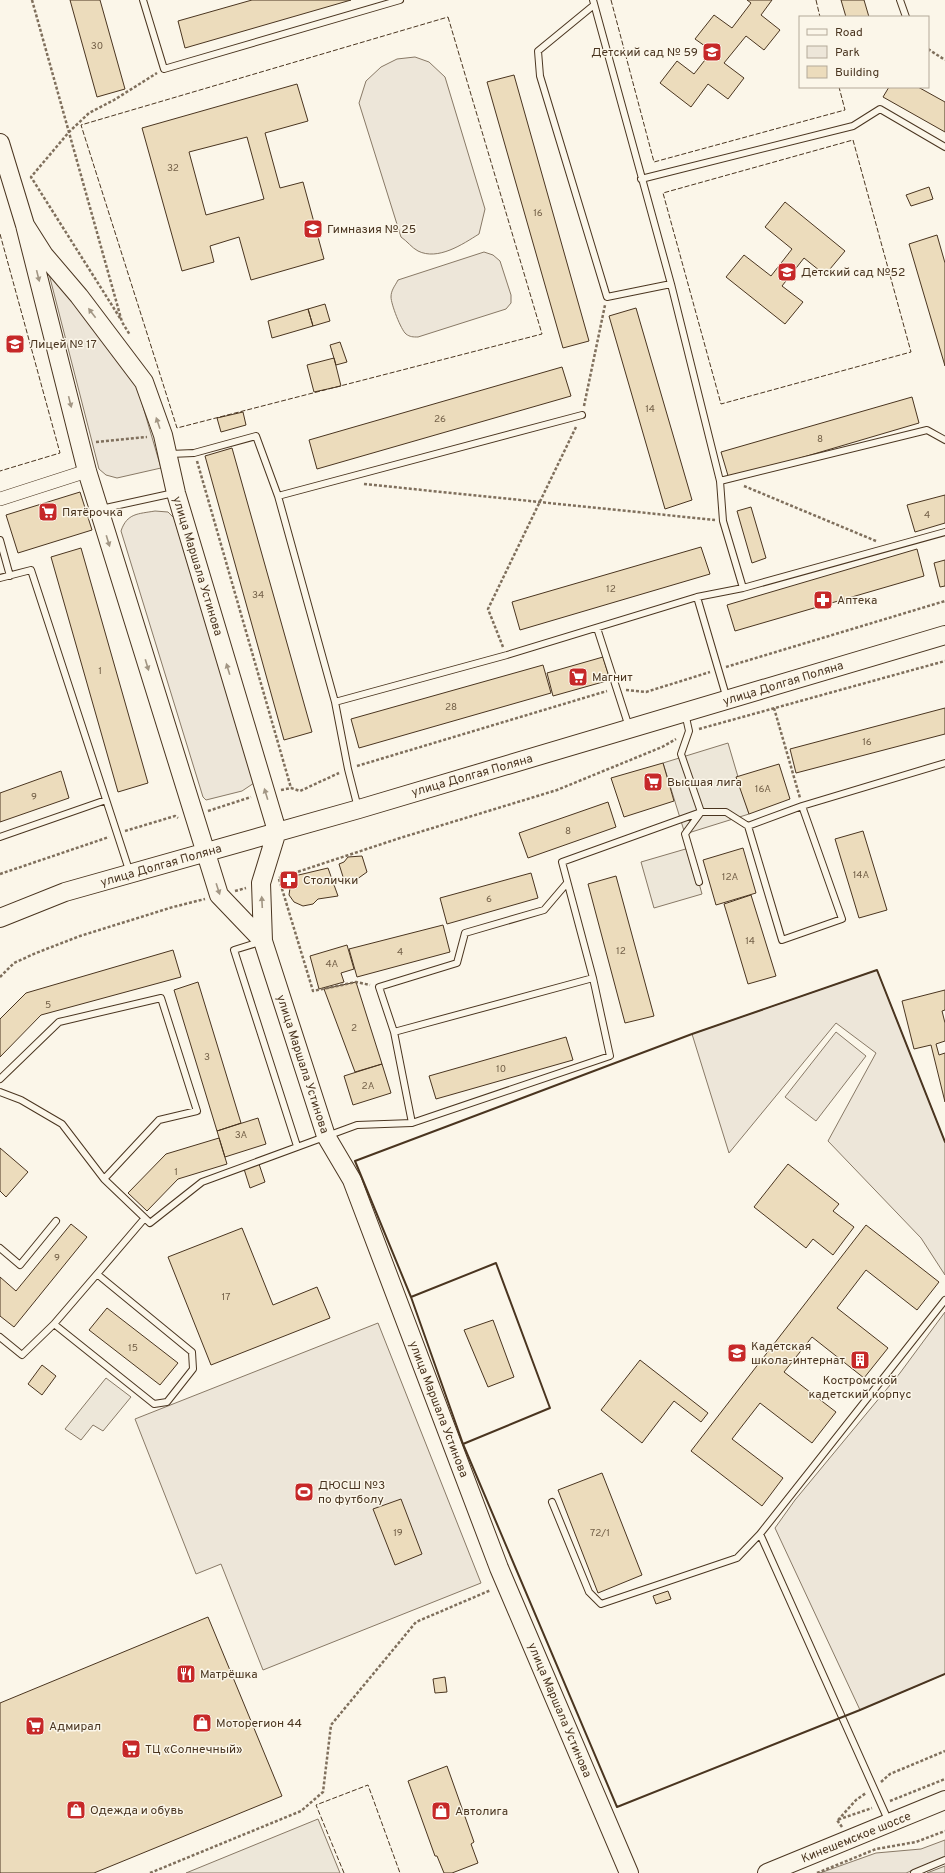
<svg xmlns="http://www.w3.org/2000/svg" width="945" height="1873" font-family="Overpass,sans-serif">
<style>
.green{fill:#ede6d9;stroke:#887966}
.parking{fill:#ede7d9;stroke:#887966}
.building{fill:#ecdcbc;stroke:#4a3520;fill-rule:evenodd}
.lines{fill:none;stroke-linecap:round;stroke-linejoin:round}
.lane-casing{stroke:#4a3520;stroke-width:8}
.street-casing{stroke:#4a3520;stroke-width:14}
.secondary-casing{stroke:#4a3520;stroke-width:20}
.path{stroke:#7f6f5c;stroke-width:2.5;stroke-dasharray:3 2;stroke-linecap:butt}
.lane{stroke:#fbf6e9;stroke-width:6}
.street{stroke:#fbf6e9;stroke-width:13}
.secondary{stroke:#fbf6e9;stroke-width:18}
.fence{stroke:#4a3520;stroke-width:1;stroke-dasharray:5 2;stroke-linecap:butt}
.wall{stroke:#4a3520;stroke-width:2}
.oneway{fill:#a29684}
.labels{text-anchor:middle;stroke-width:3;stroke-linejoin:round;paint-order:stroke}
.number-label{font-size:10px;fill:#725f47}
.poi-label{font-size:12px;fill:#4a3520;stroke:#fbf6e9;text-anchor:start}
.street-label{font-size:12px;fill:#4a3520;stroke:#fbf6e9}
</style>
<rect width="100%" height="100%" fill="#fbf6e9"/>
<path class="green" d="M415 57 429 62 445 77 485 209 479 234C463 244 438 261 418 251 412 248 407 241 401 237L359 103 366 81 381 67 397 59Z
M484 252 493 255 500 261 511 295V303L506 309 418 337C413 337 410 337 406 334 401 330 391 304 391 297 391 290 395 286 398 280Z
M49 274 134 376 161 468 117 478 106 475 99 469Z
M155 511 168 512 174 518 254 783 242 791 206 800 203 797 121 531C127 513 138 514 155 511Z
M877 970 945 1142V1275L921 1238 828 1141 876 1053 836 1023 729 1153 692 1034Z
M836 1032 866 1056 816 1121 785 1097Z
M945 1312V1674L860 1710 775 1528 795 1500 900 1373Z
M378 1323 481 1583 263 1670 221 1564 196 1574 135 1419Z
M945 1840V1857L906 1873H820L876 1853 921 1849Z"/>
<path class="parking" d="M728 743 749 814 685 834 663 763Z
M689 848 702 894 654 908 641 862Z
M106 1378 131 1397 103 1431 93 1425 81 1440 65 1429Z
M318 1819 340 1873H186Z
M945 1866V1873H927Z"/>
<path class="building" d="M70 0H100L125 89 97 97Z
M252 0H351L185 48 178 21Z
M747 0H772L761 15 780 30 764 50 746 36 724 63 744 78 728 99 708 84 691 107 660 83 677 61 694 74 712 51 695 39 714 15 732 28 751 3Z
M841 0H864L869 17H846Z
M514 75 589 341 563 348 487 82Z
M297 84 308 121 265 133 280 188 303 182 324 259 251 280 239 237 210 246 214 262 182 271 142 128ZM247 137 264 199 206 215 189 152Z
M889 87H918L945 102V132L883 97Z
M929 187 933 199 911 206 906 195Z
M785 202 845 251 825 275 804 258 782 286 803 302 785 324 726 277 744 255 771 276 792 249 765 227Z
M937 235 945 263V366L909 244Z
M325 304 330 321 313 326 308 309Z
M636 308 692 500 665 509 609 316Z
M308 309 313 326 272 338 268 321Z
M340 342 347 362 336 365 330 345Z
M334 358 341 386 314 392 307 365Z
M562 367 571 396 317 469 309 440Z
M912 397 919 423 729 479 721 452Z
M243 412 246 425 221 432 217 418Z
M232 448 312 732 284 740 205 456Z
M80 492 92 530 18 553 6 515Z
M945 495V523L915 532 907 505Z
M751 507 766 558 752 563 737 511Z
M701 547 710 574 520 630 512 602Z
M81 548 148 783 118 792 51 557Z
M917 549 924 576 735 631 727 605Z
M945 560V586L940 587 934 563Z
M603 657 610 680 553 696 547 673Z
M543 665 551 693 359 748 351 719Z
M945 708V734L796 773 790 749Z
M663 763 674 801 624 817 611 778Z
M779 764 790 799 749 814 736 777Z
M61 771 69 798 0 822V793Z
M608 802 616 827 528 858 519 833Z
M863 831 887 910 859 918 835 839Z
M743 848 756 893 716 905 703 860Z
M362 856 367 872 353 882 344 880 339 864 344 862 348 857Z
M328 868 338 896 318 899 313 904 303 906 294 902 289 895 290 888 286 878Z
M531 873 538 898 447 924 440 898Z
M616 876 654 1016 625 1023 588 884Z
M751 895 776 976 748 984 724 904Z
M443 925 450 952 357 977 349 949Z
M347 945 354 969 341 973 344 982 319 989 310 956Z
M173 950 181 977 41 1015 0 1057V1019L26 993Z
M198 982 241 1123 217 1131 174 990Z
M356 982 382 1064 355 1072 324 989Z
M945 990V1010L942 1011 945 1023V1041L936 1044 939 1055 945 1053V1102L931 1045 914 1049 902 1001Z
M566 1037 573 1060 436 1099 429 1076Z
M382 1064 391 1093 353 1105 344 1076Z
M258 1118 266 1144 225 1157 217 1131Z
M219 1138 227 1164 178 1179 147 1211 128 1193 166 1154Z
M0 1148 28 1172 6 1197 0 1191Z
M259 1164 265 1182 250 1188 244 1169Z
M788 1164 839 1204 833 1211 854 1227 833 1255 813 1239 806 1248 754 1207Z
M71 1224 87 1237 14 1327 0 1316V1277L16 1291Z
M866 1225 939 1282 917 1310 866 1270 837 1308 888 1348 864 1378 812 1337 784 1372 836 1412 812 1443 760 1403 732 1439 783 1478 762 1506 691 1451Z
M242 1228 273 1305 317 1287 330 1318 211 1365 168 1257Z
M107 1308 178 1363 160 1385 89 1330Z
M493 1320 514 1377 488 1387 464 1330Z
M640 1360 708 1413 701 1422 674 1401 642 1443 601 1410Z
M42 1365 56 1376 42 1395 28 1384Z
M602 1473 642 1575 598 1593 558 1490Z
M401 1499 422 1554 395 1565 373 1509Z
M668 1591 671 1599 656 1604 653 1596Z
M208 1617 282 1796 94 1873H0V1703Z
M445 1677 447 1692 435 1693 433 1679Z
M447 1766 474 1842 471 1844 478 1863 452 1873H444L437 1856H435L408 1781Z"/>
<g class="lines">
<defs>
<path id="lane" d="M143 0 164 69 400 0
M593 0 671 284
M900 0 906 17
M594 5 538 51 540 76 607 297 671 284 720 481 723 521 743 588
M641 179 853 126 880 109 945 147
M170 454 194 453 256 436 278 496
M720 481 927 430 945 440
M101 509 174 493
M0 540 10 576
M0 578 31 570 130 873
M697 597 727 699
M597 628 629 727
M335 702 507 655 697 597 743 588 945 532
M685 713 689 731 681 754 701 812H726L748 826 802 806 945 763
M358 808 348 769 335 702 278 496 582 415
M748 826 782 940 842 919 802 806
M0 837 106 800
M699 882 685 834 701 812
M567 883 544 910 465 933 457 963 379 987 394 1032 412 1123 610 1056 593 978
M260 942 234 950 297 1146
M394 1032 593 978 562 862 701 812
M0 1079 59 1022 161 998 197 1111 159 1120 104 1179
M0 1092 21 1100 62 1124 104 1179 150 1223 202 1182 357 1125 412 1123
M0 1248 20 1265 56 1221
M97 1274 144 1219
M0 1337 22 1355 54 1324 97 1274 192 1352 193 1369 167 1402 154 1404 54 1324
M552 1502 589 1592 601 1604 737 1558 760 1534
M889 1822 760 1534 945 1300
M914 1873 945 1860"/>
<path id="street" d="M0 499 87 471"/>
<path id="secondary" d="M0 143 25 225 87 471 219 895 263 941
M25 225 44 255 79 296 144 382 163 435 176 493 277 831 261 883 263 941 326 1136 352 1180 499 1568 629 1873
M0 918 65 892 359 809 945 635
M767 1873 945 1800"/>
</defs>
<use href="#lane" class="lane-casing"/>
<use href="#street" class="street-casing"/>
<use href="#secondary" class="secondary-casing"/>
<path class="path" d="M32 0 122 322 130 335
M928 49 945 60
M120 318 31 177 69 132 89 113 114 100 157 73
M584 406 605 305
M96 442 147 437
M197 461 291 788
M364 484 715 520
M744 486 876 541
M503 647 488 609 576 427
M726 667 945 601
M626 690 646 692 710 672
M774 708 800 798
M699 729 945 661
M357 766 607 691
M281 790 291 788 300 791 339 773
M208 811 251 797
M125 831 175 816 178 818
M0 874 109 837
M279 878 400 838 557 790 662 747 676 739
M279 879 313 991 356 982 370 985
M235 891 246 888
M0 977 14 963 36 953 80 936 173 907 205 899
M881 1782 890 1774 945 1751
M890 1801 945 1779
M838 1820 856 1800 866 1793
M842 1827 837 1820 872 1808
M150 1873 301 1811 323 1792 331 1725 416 1622 491 1590
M817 1873 876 1849 916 1842 945 1831"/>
<use href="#lane" class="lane"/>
<use href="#street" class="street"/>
<use href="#secondary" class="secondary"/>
<path class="fence" d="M611 0 654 162 845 110 839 87
M816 0 820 17
M448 17 542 334 177 428 81 125Z
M853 140 911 352 721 404 663 193Z
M0 234 60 453 0 471
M344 1873 316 1805 368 1785 400 1873"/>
<path class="wall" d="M945 1142 877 970 692 1034 355 1161 411 1297 496 1263 550 1408 463 1444 617 1807 860 1710 945 1674
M411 1297 463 1444"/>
</g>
<defs><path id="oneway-solid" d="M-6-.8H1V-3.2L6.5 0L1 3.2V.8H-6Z"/></defs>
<g class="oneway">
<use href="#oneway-solid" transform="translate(38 276) rotate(76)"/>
<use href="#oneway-solid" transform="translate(92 313) rotate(-127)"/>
<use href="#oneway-solid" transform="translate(70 402) rotate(76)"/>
<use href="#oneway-solid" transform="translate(158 423) rotate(-109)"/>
<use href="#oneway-solid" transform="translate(108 541) rotate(73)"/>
<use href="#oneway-solid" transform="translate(147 665) rotate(73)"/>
<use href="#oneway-solid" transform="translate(228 669) rotate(-107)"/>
<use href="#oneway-solid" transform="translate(266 794) rotate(-107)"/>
<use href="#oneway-solid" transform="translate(218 889) rotate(72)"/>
<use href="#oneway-solid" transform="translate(262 902) rotate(-93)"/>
</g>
<defs>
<symbol id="school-square" viewBox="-11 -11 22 22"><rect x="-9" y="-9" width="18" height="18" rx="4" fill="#c62828" stroke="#fbf6e9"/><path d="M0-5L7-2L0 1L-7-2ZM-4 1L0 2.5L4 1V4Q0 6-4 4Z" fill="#fff"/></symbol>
<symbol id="supermarket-square" viewBox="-11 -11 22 22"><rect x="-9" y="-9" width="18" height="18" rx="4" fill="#c62828" stroke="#fbf6e9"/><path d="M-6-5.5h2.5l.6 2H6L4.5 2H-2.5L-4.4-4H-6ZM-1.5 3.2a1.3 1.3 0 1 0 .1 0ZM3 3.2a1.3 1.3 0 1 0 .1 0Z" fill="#fff"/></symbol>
<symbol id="pharmacy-square" viewBox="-11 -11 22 22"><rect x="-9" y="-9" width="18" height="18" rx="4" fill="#c62828" stroke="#fbf6e9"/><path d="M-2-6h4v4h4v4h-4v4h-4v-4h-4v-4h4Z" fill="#fff"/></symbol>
<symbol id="building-square" viewBox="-11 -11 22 22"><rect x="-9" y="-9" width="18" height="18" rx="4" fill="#c62828" stroke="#fbf6e9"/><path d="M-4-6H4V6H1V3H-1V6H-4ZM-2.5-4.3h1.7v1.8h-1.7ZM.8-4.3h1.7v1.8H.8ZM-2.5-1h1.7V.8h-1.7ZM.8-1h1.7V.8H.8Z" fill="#fff"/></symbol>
<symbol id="stadium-square" viewBox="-11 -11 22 22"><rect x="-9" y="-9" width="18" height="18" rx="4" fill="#c62828" stroke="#fbf6e9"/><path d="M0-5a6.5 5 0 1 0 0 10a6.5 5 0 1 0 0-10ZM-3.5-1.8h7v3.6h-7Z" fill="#fff"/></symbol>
<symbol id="restaurant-square" viewBox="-11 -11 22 22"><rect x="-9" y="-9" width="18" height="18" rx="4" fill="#c62828" stroke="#fbf6e9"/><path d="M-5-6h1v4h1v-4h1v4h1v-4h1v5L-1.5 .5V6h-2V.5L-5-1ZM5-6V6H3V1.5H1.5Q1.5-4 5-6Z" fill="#fff"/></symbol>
<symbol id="shop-square" viewBox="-11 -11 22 22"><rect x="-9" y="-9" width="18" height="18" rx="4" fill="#c62828" stroke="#fbf6e9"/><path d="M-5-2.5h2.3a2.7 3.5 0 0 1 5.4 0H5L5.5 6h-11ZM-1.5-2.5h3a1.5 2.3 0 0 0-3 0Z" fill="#fff"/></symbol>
</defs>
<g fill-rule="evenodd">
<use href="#school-square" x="701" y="41" width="22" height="22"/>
<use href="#school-square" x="302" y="218" width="22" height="22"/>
<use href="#school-square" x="776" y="261" width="22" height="22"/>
<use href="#school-square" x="4" y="333" width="22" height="22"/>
<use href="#supermarket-square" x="37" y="501" width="22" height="22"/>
<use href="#pharmacy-square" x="812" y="589" width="22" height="22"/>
<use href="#supermarket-square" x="567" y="666" width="22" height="22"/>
<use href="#supermarket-square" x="642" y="771" width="22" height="22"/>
<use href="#pharmacy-square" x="278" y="869" width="22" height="22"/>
<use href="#school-square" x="726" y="1342" width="22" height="22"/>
<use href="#building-square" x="849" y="1349" width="22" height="22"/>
<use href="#stadium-square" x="293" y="1481" width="22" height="22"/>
<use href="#restaurant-square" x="175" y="1663" width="22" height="22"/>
<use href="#shop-square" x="191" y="1712" width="22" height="22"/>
<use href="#supermarket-square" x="24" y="1715" width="22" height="22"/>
<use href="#supermarket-square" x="120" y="1738" width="22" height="22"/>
<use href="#shop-square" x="65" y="1799" width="22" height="22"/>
<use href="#shop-square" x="430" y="1800" width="22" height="22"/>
</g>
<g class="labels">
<g class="number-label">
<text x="97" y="49">30</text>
<text x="173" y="171">32</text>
<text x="538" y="216">16</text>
<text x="650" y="412">14</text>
<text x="440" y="422">26</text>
<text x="820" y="442">8</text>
<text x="927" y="518">4</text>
<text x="611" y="592">12</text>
<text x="258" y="598">34</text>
<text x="100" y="674">1</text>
<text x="451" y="710">28</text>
<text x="867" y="745">16</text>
<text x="763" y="792">16А</text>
<text x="34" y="800">9</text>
<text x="568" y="834">8</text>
<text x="861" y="878">14А</text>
<text x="730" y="880">12А</text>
<text x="489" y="902">6</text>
<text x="750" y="944">14</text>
<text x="621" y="954">12</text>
<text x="400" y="955">4</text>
<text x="332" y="967">4А</text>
<text x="48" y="1008">5</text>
<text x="354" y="1031">2</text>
<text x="207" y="1060">3</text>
<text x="501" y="1072">10</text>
<text x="368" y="1089">2А</text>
<text x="241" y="1138">3А</text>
<text x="176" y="1175">1</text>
<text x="57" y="1261">9</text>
<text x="226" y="1300">17</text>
<text x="133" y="1351">15</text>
<text x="398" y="1536">19</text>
<text x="600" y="1536">72/1</text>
</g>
<g class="poi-label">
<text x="698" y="56" text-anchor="end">Детский сад № 59</text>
<text x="327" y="233">Гимназия № 25</text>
<text x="801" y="276">Детский сад №52</text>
<text x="29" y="348">Лицей № 17</text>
<text x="62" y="516">Пятёрочка</text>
<text x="837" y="604">Аптека</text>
<text x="592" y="681">Магнит</text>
<text x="667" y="786">Высшая лига</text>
<text x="303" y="884">Столички</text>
<text x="751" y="1350">Кадетская<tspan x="751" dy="14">школа-интернат</tspan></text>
<text x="860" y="1384" text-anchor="middle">Костромской<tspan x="860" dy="14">кадетский корпус</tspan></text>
<text x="318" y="1489">ДЮСШ №3<tspan x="318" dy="14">по футболу</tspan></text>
<text x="200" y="1678">Матрёшка</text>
<text x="216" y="1727">Моторегион 44</text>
<text x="49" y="1730">Адмирал</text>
<text x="145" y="1753">ТЦ «Солнечный»</text>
<text x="90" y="1814">Одежда и обувь</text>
<text x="455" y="1815">Автолига</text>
</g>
<g class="street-label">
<text transform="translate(198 566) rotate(73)" y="4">улица Маршала Устинова</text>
<text transform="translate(783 683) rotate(-17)" y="4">улица Долгая Поляна</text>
<text transform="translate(472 775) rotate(-16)" y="4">улица Долгая Поляна</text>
<text transform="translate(161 865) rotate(-16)" y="4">улица Долгая Поляна</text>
<text transform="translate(303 1064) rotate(72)" y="4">улица Маршала Устинова</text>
<text transform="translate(439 1409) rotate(69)" y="4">улица Маршала Устинова</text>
<text transform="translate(560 1710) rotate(67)" y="4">улица Маршала Устинова</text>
<text transform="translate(856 1837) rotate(-22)" y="4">Кинешемское шоссе</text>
</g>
</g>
<rect x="799" y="16" width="130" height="72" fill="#fbf6e9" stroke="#b4a999"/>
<rect x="807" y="29" width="20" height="6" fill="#fbf6e9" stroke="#b4a999"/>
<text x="835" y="36" font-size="12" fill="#4a3520">Road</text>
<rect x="807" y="46" width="20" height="12" fill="#ede6d9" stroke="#b4a999"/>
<text x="835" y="56" font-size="12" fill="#4a3520">Park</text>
<rect x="807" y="66" width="20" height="12" fill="#ecdcbc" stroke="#b4a999"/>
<text x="835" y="76" font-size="12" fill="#4a3520">Building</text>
</svg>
